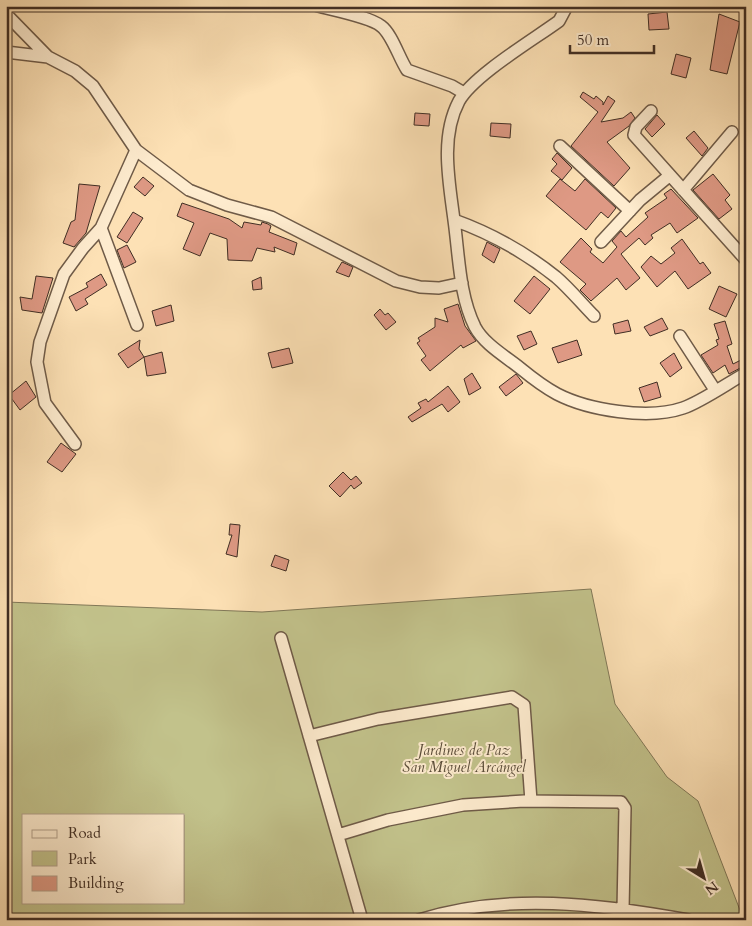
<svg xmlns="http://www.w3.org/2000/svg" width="752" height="926" font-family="Cardo,serif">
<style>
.green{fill:#c2c28b;stroke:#817858;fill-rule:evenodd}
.building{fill:#de9984;stroke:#402e24}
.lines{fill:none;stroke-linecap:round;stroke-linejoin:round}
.minor-casing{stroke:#6f5b48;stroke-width:14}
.minor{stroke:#feeccf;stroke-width:11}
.labels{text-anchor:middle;stroke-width:4;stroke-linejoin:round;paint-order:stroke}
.park-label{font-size:15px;font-style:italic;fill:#5a4c39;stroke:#feeccf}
</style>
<rect width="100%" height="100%" fill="#fde1b5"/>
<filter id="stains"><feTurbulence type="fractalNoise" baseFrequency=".004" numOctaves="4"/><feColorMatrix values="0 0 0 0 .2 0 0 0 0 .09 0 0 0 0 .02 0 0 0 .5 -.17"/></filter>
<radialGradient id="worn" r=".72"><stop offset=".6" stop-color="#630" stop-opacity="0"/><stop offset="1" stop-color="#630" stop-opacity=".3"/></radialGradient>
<path class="green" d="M591 589 615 704 667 777 698 801 743 918 746 920H6V602L262 612ZM24 815H184V902H24Z"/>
<path class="building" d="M667 12 669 29 649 30 648 14Z
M719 14 740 22 727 74 710 70Z
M676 54 691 58 686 78 671 74Z
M583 92 594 99 596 96 603 102V105L608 96 615 101 601 122 623 118 631 112 635 118 629 126 607 142 630 168 614 186 571 146 598 112 580 97Z
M415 113 430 114 429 126 414 125Z
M657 115 665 124 652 137 645 129Z
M491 123 511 124 510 138 490 136Z
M694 131 708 148 702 156 686 138Z
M557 153 572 168 562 180 551 171 557 164 552 159Z
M713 174 730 195 725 200 732 209 719 219 693 190Z
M143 177 154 186 145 196 134 187Z
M560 179 575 191 585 179 616 208 608 218 601 212 586 230 546 196Z
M79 184 100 186 86 233 74 247 63 243 71 222 75 220Z
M671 189 698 218 677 233 670 223 651 235 653 238 645 245 639 238 621 254 640 278 626 290 617 278 591 301 580 290 586 284 560 262 581 238 592 249 590 252 603 263 617 247 612 241 621 231 626 237 648 217 645 213 667 198 664 194Z
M182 203 229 219 242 228 244 222 261 225 262 222 268 224 271 226 269 232 297 243 294 255 274 247 275 252 257 248 252 261 228 260 227 239 210 233 200 256 183 249 194 223 177 216Z
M133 212 143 218 127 243 117 237Z
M682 239 700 264 703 262 711 273 688 289 675 271 657 287 641 267 651 256 661 264 675 253 671 248Z
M487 242 500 249 494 263 482 255Z
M127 245 136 262 124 268 117 250Z
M342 262 353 267 349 277 336 272Z
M101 274 107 285 85 299 88 304 76 311 69 297 88 287 86 283Z
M36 276 53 278 42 313 22 310 20 297 32 299Z
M534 276 550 289 530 314 514 301Z
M261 277 262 289 253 290 252 281Z
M719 286 737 294 726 317 709 309Z
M458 304 465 326 476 341 463 348 461 345 430 371 421 360 426 356 417 343 420 341 418 338 435 327V318L448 322 444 309Z
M171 305 174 321 156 326 152 311Z
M380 309 385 315 388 313 396 322 386 330 374 315Z
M662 318 668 329 650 336 644 327Z
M628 320 631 331 615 334 613 324Z
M725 321 732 344 727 346 733 364 741 360 744 366 729 374 725 365 713 373 701 355 718 345 716 340 719 339 714 324Z
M531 331 537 344 524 350 517 336Z
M140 340 139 349 144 357 162 352 166 373 147 376 144 357 128 368 118 354Z
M577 340 582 355 558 363 552 348Z
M289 348 293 363 272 368 268 353Z
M674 353 682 368 670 377 660 363Z
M472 373 481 388 469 395 464 379Z
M516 374 523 383 506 396 499 387Z
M26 381 36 397 20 410 9 395Z
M657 382 661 397 644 402 639 388Z
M448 386 460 402 448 412 442 404 412 422 408 417 421 408 418 403 426 399 428 402Z
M61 443 76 454 62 472 47 462Z
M343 472 351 480 356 476 362 483 354 489 351 485 340 497 329 486Z
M230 524 240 525 237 557 226 554 232 535H229Z
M275 555 289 560 286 571 271 566Z"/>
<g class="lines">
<defs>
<path id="minor" d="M318 6C333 10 370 17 381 26 392 34 399 58 407 70L452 86 464 93
M567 6 559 21C533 40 474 75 459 101 440 137 449 181 454 220 459 255 459 295 475 327 484 344 505 356 520 368 531 377 544 387 557 394 588 410 648 420 683 408 701 402 728 383 746 373
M6 14 48 57 75 71 93 86 136 150 189 190 227 205 271 217 396 281 420 287 439 288 462 283
M6 52 48 57
M651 111 636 127 634 135 746 260
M560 146 630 211
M136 150 101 228 137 325
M683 190 732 132
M454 220C490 233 526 253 556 277 570 289 582 304 594 316
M601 242 640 200 669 176
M680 336 715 390
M75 444 45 403 37 362 40 342 64 274 83 248 101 228
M281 638 362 920
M309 736 378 719 512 697 524 705 531 801
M338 835 388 820 463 805 524 801 621 802 625 808 623 910
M419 920C506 892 600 904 688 920"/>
</defs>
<use href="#minor" class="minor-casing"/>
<use href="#minor" class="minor"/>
</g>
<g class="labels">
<g class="park-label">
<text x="464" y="755">Jardines de Paz<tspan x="464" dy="17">San Miguel Arcángel</tspan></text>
</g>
</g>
<rect width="752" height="926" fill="none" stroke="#fde1b5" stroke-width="25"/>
<rect x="8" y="8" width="737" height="911" fill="none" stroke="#402e24" stroke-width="2.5"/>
<rect x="12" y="12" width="727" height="901" fill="none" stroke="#402e24"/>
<rect x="22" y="814" width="162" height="90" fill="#feeccf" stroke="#b2a08b"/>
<rect x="32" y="830" width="25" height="8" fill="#feeccf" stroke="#b2a08b"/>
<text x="68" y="838" font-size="15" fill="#402e24">Road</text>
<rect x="32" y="851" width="25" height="15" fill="#c2c28b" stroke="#b2a08b"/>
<text x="68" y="864" font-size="15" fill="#402e24">Park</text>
<rect x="32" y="876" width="25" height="15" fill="#de9984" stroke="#b2a08b"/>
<text x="68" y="888" font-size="15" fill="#402e24">Building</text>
<g transform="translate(704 878) rotate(143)" stroke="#feeccf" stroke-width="4" paint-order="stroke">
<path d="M0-4L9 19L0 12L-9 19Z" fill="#402e24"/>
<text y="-8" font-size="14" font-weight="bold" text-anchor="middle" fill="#402e24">N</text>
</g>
<path d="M570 45v8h84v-8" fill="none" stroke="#402e24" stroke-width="2.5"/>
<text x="577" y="45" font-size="15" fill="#402e24" stroke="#feeccf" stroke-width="4" paint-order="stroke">50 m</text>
<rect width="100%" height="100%" filter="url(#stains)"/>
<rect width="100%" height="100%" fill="url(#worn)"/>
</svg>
